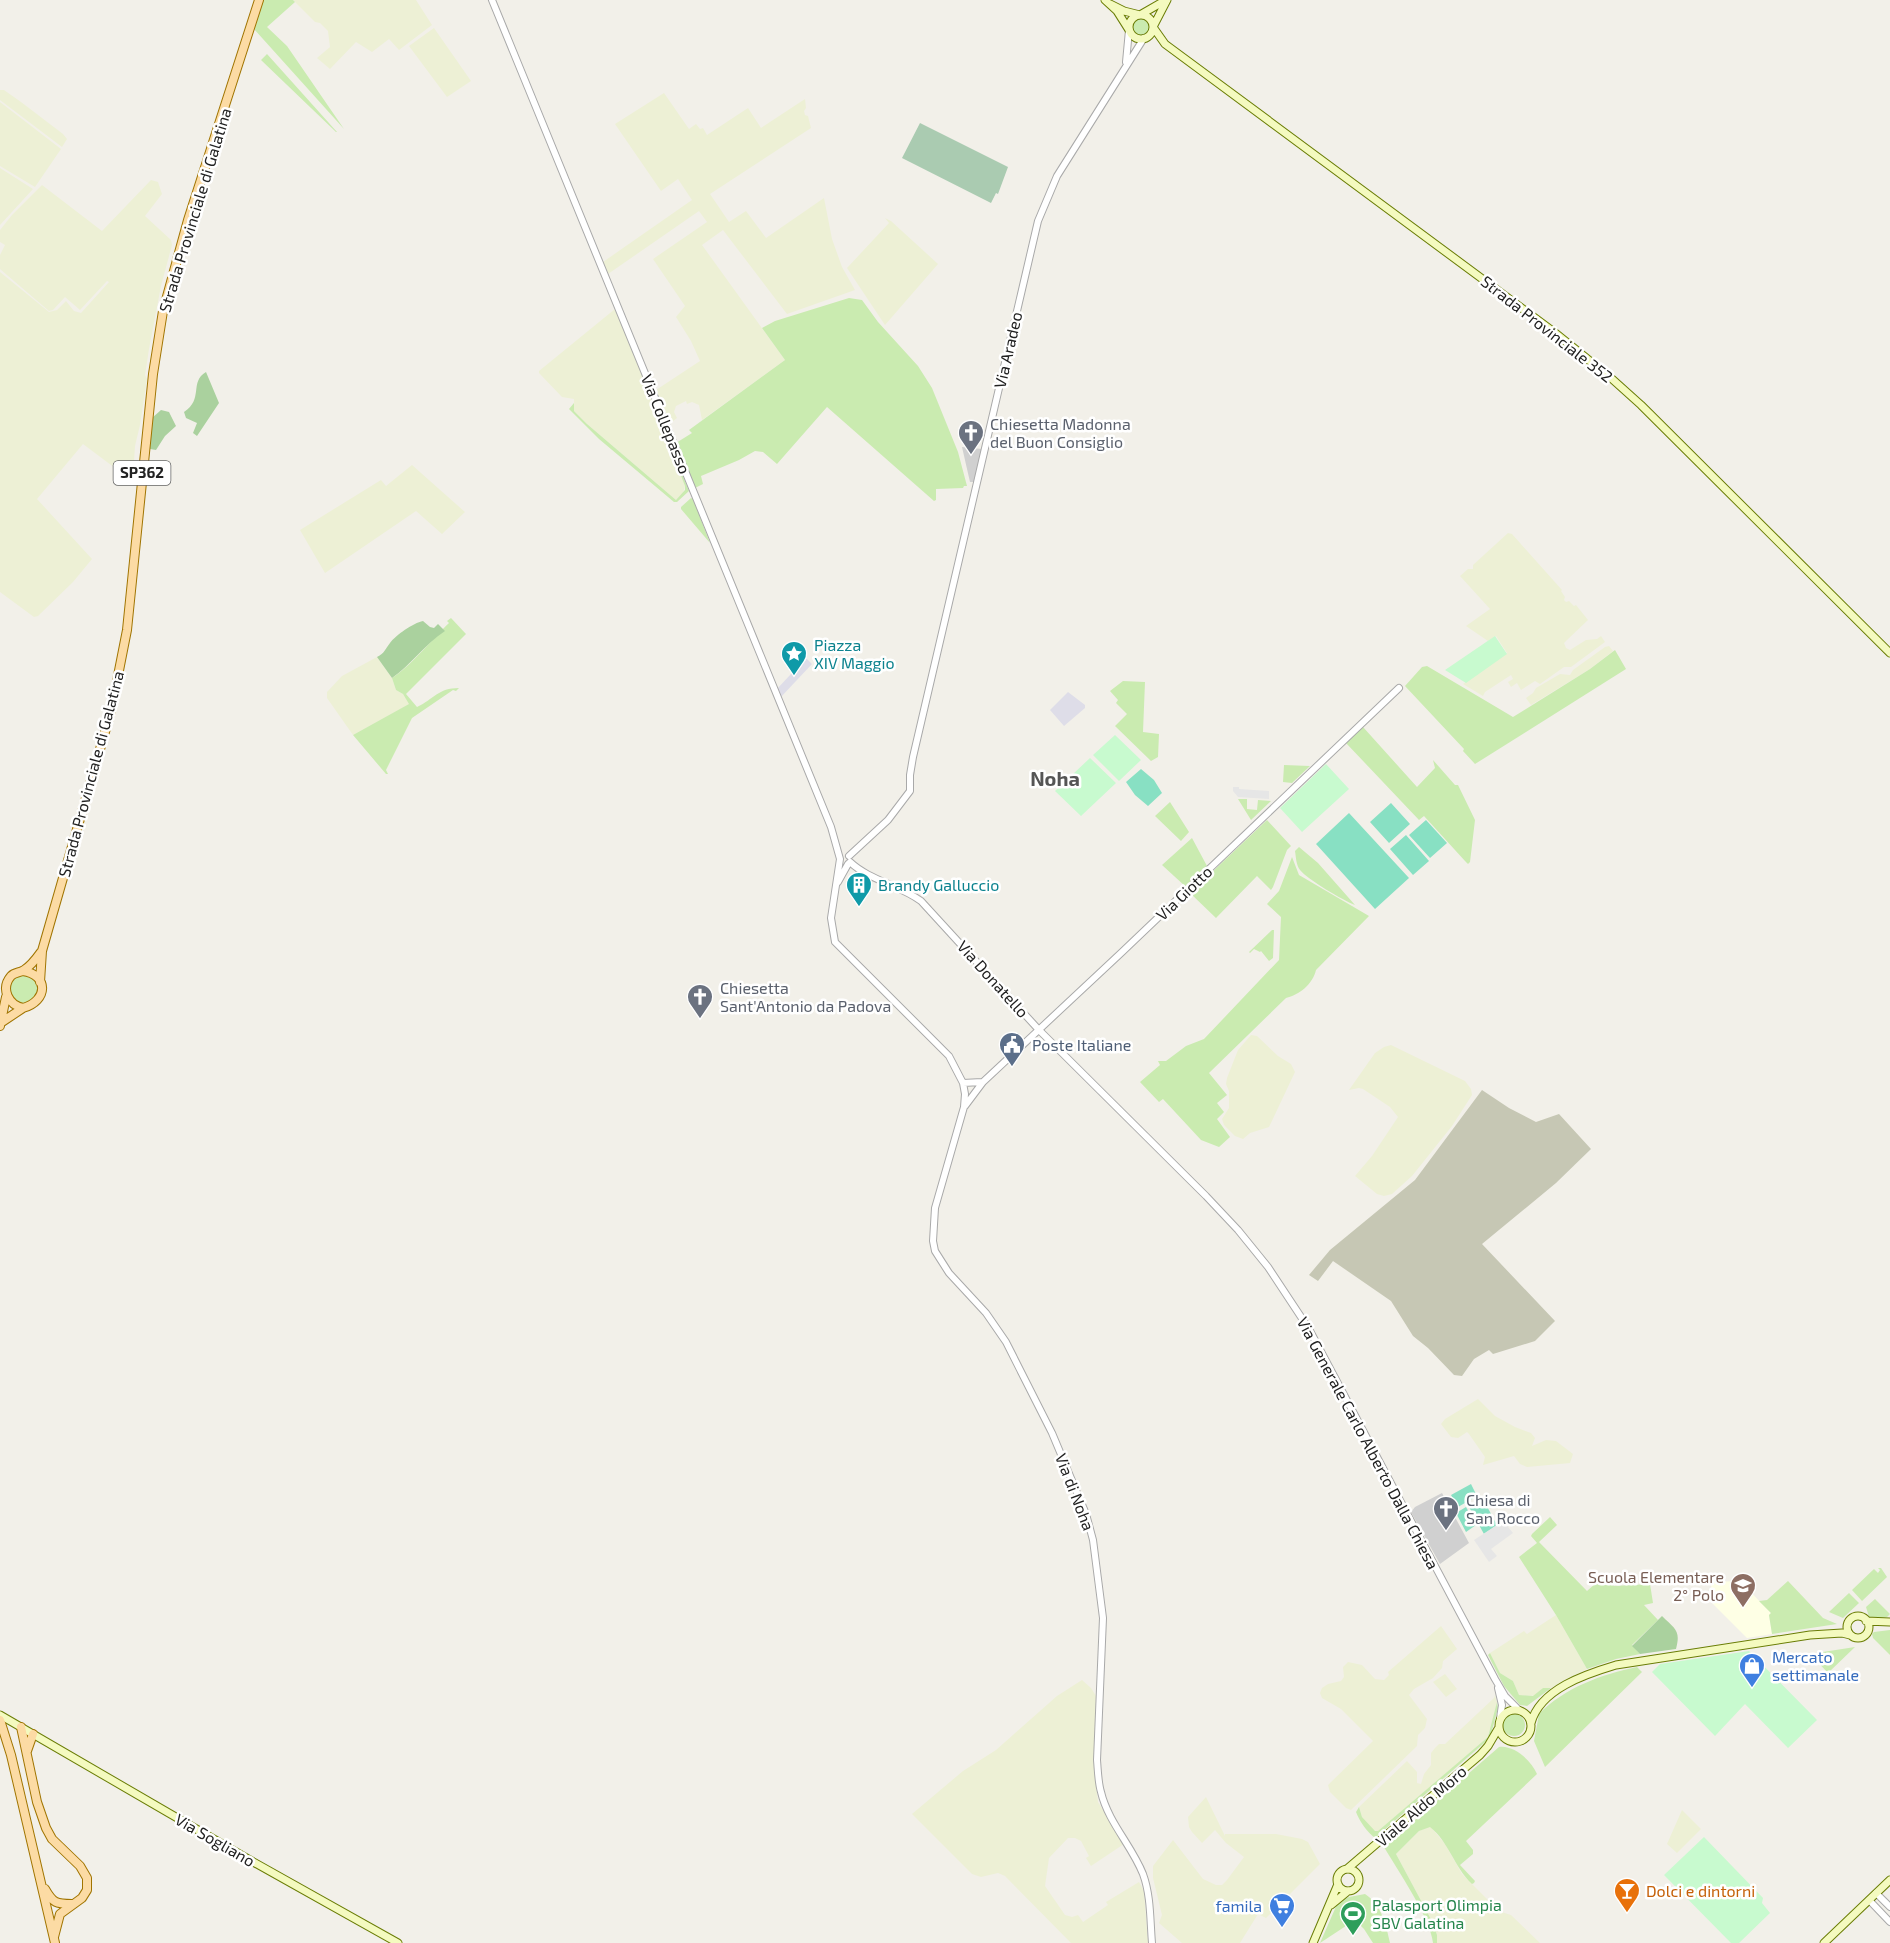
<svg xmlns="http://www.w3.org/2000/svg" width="1890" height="1943" font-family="'Exo 2',sans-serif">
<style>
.education{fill:#feffe5}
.religious{fill:#d0d0d0}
.construction{fill:#c6c7b4}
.farmland{fill:#edf0d5}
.grass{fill:#caebb0}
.forest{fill:#aad19e}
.cemetery{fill:#aacbb1}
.park{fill:#c8facf}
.pitch{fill:#88e0c3}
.parking{fill:#e6e6e6}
.plaza{fill:#dedde8}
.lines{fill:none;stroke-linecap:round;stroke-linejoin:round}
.tertiary-casing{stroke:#a9a9a9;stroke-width:8}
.secondary-casing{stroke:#6a7d05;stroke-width:9}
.primary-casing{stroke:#a07400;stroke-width:10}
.tertiary{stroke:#fff;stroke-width:6}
.secondary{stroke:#f4fabf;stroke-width:7}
.primary{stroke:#fcdba4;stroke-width:8}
.labels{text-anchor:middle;stroke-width:5;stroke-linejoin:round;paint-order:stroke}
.shield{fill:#fff;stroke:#646464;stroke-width:1.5}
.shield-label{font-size:15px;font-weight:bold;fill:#222}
.street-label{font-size:16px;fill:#222;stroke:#fff}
.worship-label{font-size:16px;fill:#5b616d;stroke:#fff;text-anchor:start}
.culture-label{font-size:16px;fill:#0d838f;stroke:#fff;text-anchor:start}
.service-label{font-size:16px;fill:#4e5e75;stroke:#fff;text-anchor:start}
.education-label{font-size:16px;fill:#785e54;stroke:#fff;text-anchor:end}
.shop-label{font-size:16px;fill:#366cbe;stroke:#fff;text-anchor:start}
.food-label{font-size:16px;fill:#c56008;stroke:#fff;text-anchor:start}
.leisure-label{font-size:16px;fill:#27864d;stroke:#fff;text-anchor:start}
.quarter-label{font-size:20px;font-weight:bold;fill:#555;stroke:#fff}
</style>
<rect width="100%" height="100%" fill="#f2f0e9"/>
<path class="education" d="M1740 1581 1771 1613 1769 1615 1772 1634 1747 1638 1712 1603 1711 1582Z"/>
<path class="religious" d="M962 447 982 449 974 482H970Z
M1442 1493 1469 1543 1440 1564 1411 1512 1415 1507Z"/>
<path class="construction" d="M1482 1090 1509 1108 1536 1122 1559 1114 1591 1149 1556 1183 1482 1244 1555 1321 1535 1341 1493 1354 1489 1350 1474 1359 1462 1376 1454 1375 1428 1348 1413 1336 1391 1301 1333 1261 1318 1281 1309 1275 1330 1250 1415 1180Z"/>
<path class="farmland" d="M293 0H416L432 25 399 50 389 39 372 52 356 42 330 69 317 58 330 47 328 31 320 23 315 22Z
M434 28 471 81 447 97 409 46Z
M0 90H4L21 102 63 134 67 139 62 147 0 100Z
M664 93 689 129 696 124 700 129 703 128 707 135 748 108 761 128 805 99 806 108 804 111 805 115 808 116 811 128 710 194 729 222 746 211 766 238 824 198 832 239 842 267 855 290 787 314 723 230 702 245 785 360 702 420 699 405 692 402 687 404 686 401 676 406 674 412 677 418 672 422 668 421 656 390 700 361 691 341 676 317 685 306 653 259 707 222 699 211 608 274 603 262 692 200 678 179 661 191 615 124Z
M0 102 61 149 35 187 0 166Z
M0 168 33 189 0 225Z
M151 180 158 182 162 194 145 216 171 240 172 245 161 286 149 349 145 375 147 379 140 425 135 446 133 477 131 480 83 444 37 499 92 559 73 582 38 616 34 617 0 592V272L49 312 57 310 66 301 74 311 81 313 109 282 107 281 80 310 65 297 53 310 49 311 0 269V255L5 245 0 242V230L12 215 42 185 102 231Z
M885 218 891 221 938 264 885 325 847 268 889 223Z
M615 309 680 468 685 486 683 493 676 500 587 424 574 411V399L562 397 539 373V371Z
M412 465 465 512 442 534 416 511 325 573 300 530 381 480 386 486Z
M1508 533 1512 534 1562 590 1561 591 1565 597 1564 600 1566 602 1569 601 1574 606 1576 605 1588 620 1567 640 1564 643 1566 648 1570 650 1586 640 1597 639 1601 636 1605 642 1571 667H1564L1540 684 1535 681 1521 690 1517 683 1511 687 1508 682 1513 679 1511 675 1485 692 1483 696 1463 684 1507 653 1496 636 1488 641 1466 626 1490 609 1460 576 1468 569H1473V565Z
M1609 646 1613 651 1590 669 1531 705 1526 698 1533 693 1536 688 1560 674 1570 675 1573 670 1605 647Z
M377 657 392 678 396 690 403 694 410 704 353 735 327 698V692L342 676Z
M1251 1035 1257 1036 1278 1056 1291 1064 1295 1072 1269 1127 1250 1133 1243 1139 1235 1136 1224 1125 1222 1119 1229 1108V1091L1226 1084 1227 1078 1238 1050Z
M1391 1045 1465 1081 1471 1089 1472 1095 1452 1126 1412 1176 1392 1194 1384 1196 1377 1194 1355 1176 1372 1156 1398 1117 1390 1107 1363 1089 1359 1088 1349 1090 1375 1053 1384 1047Z
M1478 1399 1495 1416 1515 1427 1531 1433 1535 1438 1532 1446 1546 1440 1556 1441 1573 1454 1570 1463 1527 1467 1520 1464 1514 1456 1483 1465 1485 1457 1469 1434 1467 1432 1458 1438 1451 1437 1441 1424 1445 1419Z
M1556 1615 1587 1669 1551 1688H1543L1535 1696 1519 1695 1513 1681 1500 1673 1490 1653 1524 1631 1527 1634Z
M1441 1626 1457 1649 1443 1661 1442 1668 1433 1678 1414 1689 1409 1695 1427 1719 1425 1728 1418 1735 1417 1746 1351 1810 1346 1808 1330 1792 1328 1785 1373 1741 1341 1709 1322 1698 1320 1693 1322 1688 1328 1684 1341 1681 1344 1677 1343 1667 1348 1662 1362 1665 1375 1679 1384 1680 1389 1675 1388 1672Z
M1445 1674 1457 1689 1446 1697 1433 1682Z
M1082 1680 1091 1688 1096 1696 1094 1768 1098 1802 1124 1844 1091 1866 1086 1858 1089 1856 1081 1841 1075 1838H1068L1049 1858 1045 1886 1065 1915 1072 1917 1078 1915 1083 1922 1108 1905 1106 1902 1139 1882 1144 1891 1148 1943H1071L1005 1876 998 1873 981 1877 972 1874 912 1814 963 1771 996 1750 1057 1696Z
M1495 1695 1497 1702 1489 1737 1378 1831 1373 1830 1362 1817 1359 1807 1407 1761 1417 1772V1783L1421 1784 1424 1774 1431 1765V1753L1435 1748 1439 1744H1445L1494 1698Z
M1206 1797 1225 1836V1834H1276L1302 1839 1308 1842 1320 1864 1266 1918 1258 1914 1240 1943H1182L1159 1923 1162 1915 1153 1878V1866L1173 1840 1203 1879 1216 1885H1222L1227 1880 1244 1857 1226 1843 1215 1830 1202 1843 1192 1832 1189 1827 1188 1817Z
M1682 1810 1701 1829 1677 1853 1667 1844Z
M1430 1826 1445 1844 1462 1874 1490 1902 1492 1909 1511 1915 1540 1943H1437V1935L1433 1923 1396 1854 1419 1831Z"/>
<path class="grass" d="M263 0H293L295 2 267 27 287 46 344 129 254 29Z
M1131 27a10 10 0 1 1 20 0a10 10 0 1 1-20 0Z
M267 54 337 132H336L261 60Z
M849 298 862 300 878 322 918 366 932 388 958 452 967 486H964L963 488 936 489V500L934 501 827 407 777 464 763 452 755 451 739 460 701 476 703 484 695 488 676 443 692 433 689 430 785 360 762 328 775 321Z
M574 403V411L587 424 676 500 685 490V486L661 423 689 491 677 502H674L599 439 569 409Z
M691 498 693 499 710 543 681 509V507Z
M451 618 466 634 406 694 417 707C434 699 438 688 459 688L456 691 453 690 412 718 386 770 388 774H386L353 735 409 704 403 694 396 690 392 678C410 667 434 637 449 623L447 621Z
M1615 650 1626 669 1475 764 1463 751 1464 749 1405 686 1422 667 1427 666 1513 717 1590 669Z
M1123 681 1145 682 1143 732 1159 734 1158 757 1151 761 1115 726 1127 714 1116 703 1118 700 1110 691Z
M1363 727 1417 787 1435 768 1433 760 1455 785H1458L1475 820 1470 862 1468 864 1465 861 1424 816 1419 820 1346 743Z
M1284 765 1310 766 1292 783 1283 782Z
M1238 799H1247V809L1257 810 1258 800 1271 801 1251 820Z
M1170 802 1189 832 1181 841 1155 816Z
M1267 820 1291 846 1287 850 1273 887 1271 890 1257 876 1216 918 1190 893Z
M1192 838 1207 866 1186 887 1162 865Z
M1299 847 1318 863 1355 905C1344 901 1307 879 1300 870 1296 865 1296 857 1295 851Z
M1292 857 1299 875 1369 916 1316 970C1313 984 1299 995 1286 998L1209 1073 1227 1095 1217 1103 1224 1112 1217 1119 1230 1137 1219 1147 1201 1140 1163 1099 1159 1102 1140 1082 1160 1065 1158 1061H1166L1186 1046 1204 1039 1279 960 1281 917 1267 904 1279 891Z
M1272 930H1274L1273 958 1269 961 1261 951 1260 952 1254 949 1250 953 1249 952Z
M10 989a14 14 0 1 1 28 0a14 14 0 1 1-28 0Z
M1550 1517 1557 1525 1539 1542 1587 1591 1605 1575 1614 1586 1650 1584 1653 1603 1644 1605 1658 1620 1632 1645 1640 1654 1616 1659 1587 1669 1556 1615 1519 1557 1537 1543 1531 1536 1532 1534Z
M1878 1568H1881L1887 1577 1862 1601 1852 1590 1874 1569 1878 1573 1880 1570Z
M1788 1581 1823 1618 1837 1624 1772 1634 1769 1615 1771 1613 1759 1601 1767 1600Z
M1849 1593 1859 1603 1843 1618 1829 1612Z
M1875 1599 1890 1614 1887 1617 1872 1620 1869 1617 1866 1607Z
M1890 1630V1655L1873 1638 1872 1634 1874 1632Z
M1855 1647 1828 1673 1810 1654Z
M1490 1653 1500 1673 1513 1681 1519 1695 1533 1696 1543 1688H1551L1527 1706 1520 1705 1504 1686 1488 1655Z
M1637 1667 1642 1672 1545 1767 1534 1741 1539 1714C1564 1688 1602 1674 1637 1667Z
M1497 1702 1498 1708 1490 1738 1375 1838C1367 1832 1360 1822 1356 1812L1359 1807 1362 1817 1375 1831H1378L1488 1737Z
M1503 1725a11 11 0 1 1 22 0a11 11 0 1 1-22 0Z
M1499 1747C1514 1745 1531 1760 1537 1774L1466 1841 1473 1850V1854L1460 1865 1475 1881 1474 1883 1472 1884C1454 1867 1449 1842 1430 1827L1419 1831 1396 1854 1433 1923 1437 1935V1943H1433C1431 1919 1397 1869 1384 1847Z
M1365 1894C1382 1905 1386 1925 1390 1943H1373L1364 1929 1355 1920 1320 1943 1338 1902 1349 1897Z"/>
<path class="forest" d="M206 372 219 403 197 436 193 433 197 423 186 418 184 412C204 399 189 382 206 372Z
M161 410 169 412 176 426 165 436 156 450 150 449 152 418Z
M423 621 430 627 434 628 438 624 445 631C425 644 411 665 392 678L377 657C385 653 385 649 390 643 396 635 413 623 423 621Z
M1662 1616C1675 1629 1681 1630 1676 1649L1640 1654 1632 1646Z"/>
<path class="cemetery" d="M920 123 1008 167 998 194 996 193 991 203 902 158Z"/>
<path class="park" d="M1495 636 1507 654 1466 683 1445 670Z
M1115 735 1141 760 1119 781 1093 755Z
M1090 758 1116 783 1081 816 1055 791Z
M1326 764 1349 789 1302 832 1280 808Z
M1749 1651 1817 1720 1788 1748 1745 1704 1715 1736 1652 1672 1660 1664Z
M1704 1837 1763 1898 1762 1903 1770 1913 1739 1943H1731L1664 1875Z"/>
<path class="pitch" d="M1141 769 1154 780 1162 793 1148 806 1135 795 1126 782Z
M1391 803 1410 824 1389 843 1370 822Z
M1349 813 1409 878 1375 909 1316 844Z
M1426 820 1447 843 1430 858 1409 835Z
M1406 835 1429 861 1413 875 1390 849Z
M1471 1484 1477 1496 1458 1507 1451 1495Z
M1483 1499 1497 1525 1484 1534 1469 1507Z
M1466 1507 1476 1525 1466 1532 1456 1513Z"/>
<path class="parking" d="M1233 787H1239V789L1269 791V799L1238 797 1233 791Z
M1503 1521 1513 1533 1491 1549 1497 1556 1489 1562 1474 1540Z"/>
<path class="plaza" d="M806 658 812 664 780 698 776 690Z
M1068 692 1085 705V708L1064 726 1050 710Z"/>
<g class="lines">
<defs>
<path id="tertiary" d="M492 0 831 827 840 859 831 918 835 942 949 1056 963 1083 965 1094 964 1107 935 1208 933 1241 935 1251 949 1273 986 1313 1006 1342 1052 1433 1086 1514 1093 1540 1103 1618 1097 1760C1098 1771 1098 1782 1101 1792 1108 1822 1132 1846 1143 1874 1151 1896 1150 1920 1152 1943
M1126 62 1129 30
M849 856 888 820 910 791V775L913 757 1038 221 1057 176 1144 38
M850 862C869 880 899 885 921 901L1039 1030 1206 1196 1238 1230 1268 1267 1309 1329 1495 1679 1505 1696 1519 1710
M838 882 848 864
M963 1083 982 1082
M965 1106 983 1082 1121 953 1399 688
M1498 1688 1502 1705 1500 1718
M1876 1893 1890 1907
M1869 1900 1890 1922"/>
<path id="secondary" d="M1105 0 1117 11 1129 30
M1167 0 1153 27 1165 44 1554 332 1611 378 1641 405 1890 653
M1110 4 1124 11 1140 15 1166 0
M1129 27a12 12 0 1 1 24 0a12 12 0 1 1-24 0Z
M1847 1627a11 11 0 1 1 22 0a11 11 0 1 1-22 0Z
M1866 1621 1890 1622
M1499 1726a16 16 0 1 1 32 0a16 16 0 1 1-32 0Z
M0 1715 248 1859 398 1943
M1531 1723C1540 1689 1586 1674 1616 1665L1810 1635 1842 1633 1850 1635
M1347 1869 1480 1755 1488 1746 1498 1729
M1337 1880a11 11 0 1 1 22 0a11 11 0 1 1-22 0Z
M1331 1905 1348 1891
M1313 1943 1338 1884
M1824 1943 1890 1880"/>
<path id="primary" d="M23 971C49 975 48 1001 23 1008 9 1005 0 989 11 976 15 972 20 973 24 970 31 966 36 959 41 952
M40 982 42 951 111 711 127 630 153 374 163 311 188 220 259 0
M2 1022 23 1008
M0 1026 6 997
M0 1720 11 1755 55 1943
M21 1727 37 1802 46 1828 52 1839 80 1866 87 1878V1890L82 1898 60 1914 54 1937
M27 1751 33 1734
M45 1889C53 1903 56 1904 72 1904"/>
</defs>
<use href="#tertiary" class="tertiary-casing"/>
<use href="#secondary" class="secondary-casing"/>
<use href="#primary" class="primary-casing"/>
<use href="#tertiary" class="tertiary"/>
<use href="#secondary" class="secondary"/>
<use href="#primary" class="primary"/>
</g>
<defs>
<symbol id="church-pin" viewBox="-11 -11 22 30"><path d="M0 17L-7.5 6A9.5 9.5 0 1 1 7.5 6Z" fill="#6b7280" stroke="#fff"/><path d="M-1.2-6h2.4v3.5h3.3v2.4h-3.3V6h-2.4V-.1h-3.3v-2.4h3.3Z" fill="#fff"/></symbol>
<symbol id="sight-pin" viewBox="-11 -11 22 30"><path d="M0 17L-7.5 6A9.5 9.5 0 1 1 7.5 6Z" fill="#0f9aa8" stroke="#fff"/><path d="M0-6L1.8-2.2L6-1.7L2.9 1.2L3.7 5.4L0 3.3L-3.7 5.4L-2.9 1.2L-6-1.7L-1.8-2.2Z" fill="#fff"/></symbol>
<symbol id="building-pin" viewBox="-11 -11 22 30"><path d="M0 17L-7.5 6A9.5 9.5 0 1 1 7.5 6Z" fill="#0f9aa8" stroke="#fff"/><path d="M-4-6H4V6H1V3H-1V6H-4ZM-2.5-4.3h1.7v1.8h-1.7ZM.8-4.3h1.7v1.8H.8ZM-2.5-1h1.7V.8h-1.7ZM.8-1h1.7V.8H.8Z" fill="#fff"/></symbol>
<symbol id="civic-pin" viewBox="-11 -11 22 30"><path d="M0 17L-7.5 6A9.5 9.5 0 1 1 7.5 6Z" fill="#5c6f8a" stroke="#fff"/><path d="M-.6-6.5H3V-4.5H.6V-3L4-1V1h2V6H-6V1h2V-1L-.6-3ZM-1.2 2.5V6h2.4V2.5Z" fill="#fff"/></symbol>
<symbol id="school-pin" viewBox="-11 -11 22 30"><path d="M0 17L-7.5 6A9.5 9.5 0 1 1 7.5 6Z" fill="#8d6e63" stroke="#fff"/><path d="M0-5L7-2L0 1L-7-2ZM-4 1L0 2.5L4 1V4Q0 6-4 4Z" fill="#fff"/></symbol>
<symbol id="shop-pin" viewBox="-11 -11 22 30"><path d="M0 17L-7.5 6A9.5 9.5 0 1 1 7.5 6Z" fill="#3f7fe0" stroke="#fff"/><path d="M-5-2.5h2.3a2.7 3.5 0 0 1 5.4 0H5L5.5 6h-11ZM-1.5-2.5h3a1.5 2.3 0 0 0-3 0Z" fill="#fff"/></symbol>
<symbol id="bar-pin" viewBox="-11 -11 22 30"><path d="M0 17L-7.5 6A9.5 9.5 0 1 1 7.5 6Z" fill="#e8710a" stroke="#fff"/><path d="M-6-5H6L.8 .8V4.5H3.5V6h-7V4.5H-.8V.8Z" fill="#fff"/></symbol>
<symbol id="supermarket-pin" viewBox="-11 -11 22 30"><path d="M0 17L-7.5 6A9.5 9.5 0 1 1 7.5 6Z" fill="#3f7fe0" stroke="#fff"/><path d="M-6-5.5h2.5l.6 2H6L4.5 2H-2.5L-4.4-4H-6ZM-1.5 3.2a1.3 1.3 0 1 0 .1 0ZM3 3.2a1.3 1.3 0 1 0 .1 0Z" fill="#fff"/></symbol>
<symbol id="stadium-pin" viewBox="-11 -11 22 30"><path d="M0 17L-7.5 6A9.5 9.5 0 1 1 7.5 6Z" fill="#2e9e5b" stroke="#fff"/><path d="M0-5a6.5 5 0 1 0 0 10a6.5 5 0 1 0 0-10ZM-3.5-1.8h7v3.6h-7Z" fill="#fff"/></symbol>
</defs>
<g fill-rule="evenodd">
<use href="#church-pin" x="956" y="418" width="30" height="40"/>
<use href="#sight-pin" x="779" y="639" width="30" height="40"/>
<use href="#building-pin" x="844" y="870" width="30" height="40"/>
<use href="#church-pin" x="685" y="982" width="30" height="40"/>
<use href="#civic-pin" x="997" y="1030" width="30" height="40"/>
<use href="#church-pin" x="1431" y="1494" width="30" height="40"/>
<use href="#school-pin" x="1728" y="1571" width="30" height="40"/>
<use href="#shop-pin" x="1737" y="1651" width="30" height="40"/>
<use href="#bar-pin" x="1612" y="1876" width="30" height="40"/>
<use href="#supermarket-pin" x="1267" y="1891" width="30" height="40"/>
<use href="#stadium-pin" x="1338" y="1899" width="30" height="40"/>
</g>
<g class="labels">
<rect class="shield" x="113.5" y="461" width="57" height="24" rx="4.5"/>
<g class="shield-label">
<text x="142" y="478">SP362</text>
</g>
<g class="street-label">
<text transform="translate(195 210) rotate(-73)" y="6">Strada Provinciale di Galatina</text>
<text transform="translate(1547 329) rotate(38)" y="6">Strada Provinciale 352</text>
<text transform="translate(1008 350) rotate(-77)" y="6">Via Aradeo</text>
<text transform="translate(666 424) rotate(68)" y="6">Via Collepasso</text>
<text transform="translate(91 774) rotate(-75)" y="6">Strada Provinciale di Galatina</text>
<text transform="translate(1184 893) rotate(-44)" y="6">Via Giotto</text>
<text transform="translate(993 979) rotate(48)" y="6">Via Donatello</text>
<text transform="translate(1368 1443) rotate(62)" y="6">Via Generale Carlo Alberto Dalla Chiesa</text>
<text transform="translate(1075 1492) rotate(69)" y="6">Via di Noha</text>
<text transform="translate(1421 1806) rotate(-41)" y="6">Viale Aldo Moro</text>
<text transform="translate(215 1840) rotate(30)" y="6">Via Sogliano</text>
</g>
<g class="worship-label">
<text x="990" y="430">Chiesetta Madonna<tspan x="990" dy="18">del Buon Consiglio</tspan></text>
<text x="720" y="994">Chiesetta<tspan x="720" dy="18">Sant'Antonio da Padova</tspan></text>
<text x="1466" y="1506">Chiesa di<tspan x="1466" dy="18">San Rocco</tspan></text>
</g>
<g class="culture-label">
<text x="814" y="651">Piazza<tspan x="814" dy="18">XIV Maggio</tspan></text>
<text x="878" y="891">Brandy Galluccio</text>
</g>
<g class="service-label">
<text x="1032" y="1051">Poste Italiane</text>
</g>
<g class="education-label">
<text x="1724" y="1583">Scuola Elementare<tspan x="1724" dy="18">2° Polo</tspan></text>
</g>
<g class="shop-label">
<text x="1772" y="1663">Mercato<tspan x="1772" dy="18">settimanale</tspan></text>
<text x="1262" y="1912" text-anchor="end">famila</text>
</g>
<g class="food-label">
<text x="1646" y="1897">Dolci e dintorni</text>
</g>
<g class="leisure-label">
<text x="1372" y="1911">Palasport Olimpia<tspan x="1372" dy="18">SBV Galatina</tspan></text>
</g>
<g class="quarter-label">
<text x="1055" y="786">Noha</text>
</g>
</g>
</svg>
